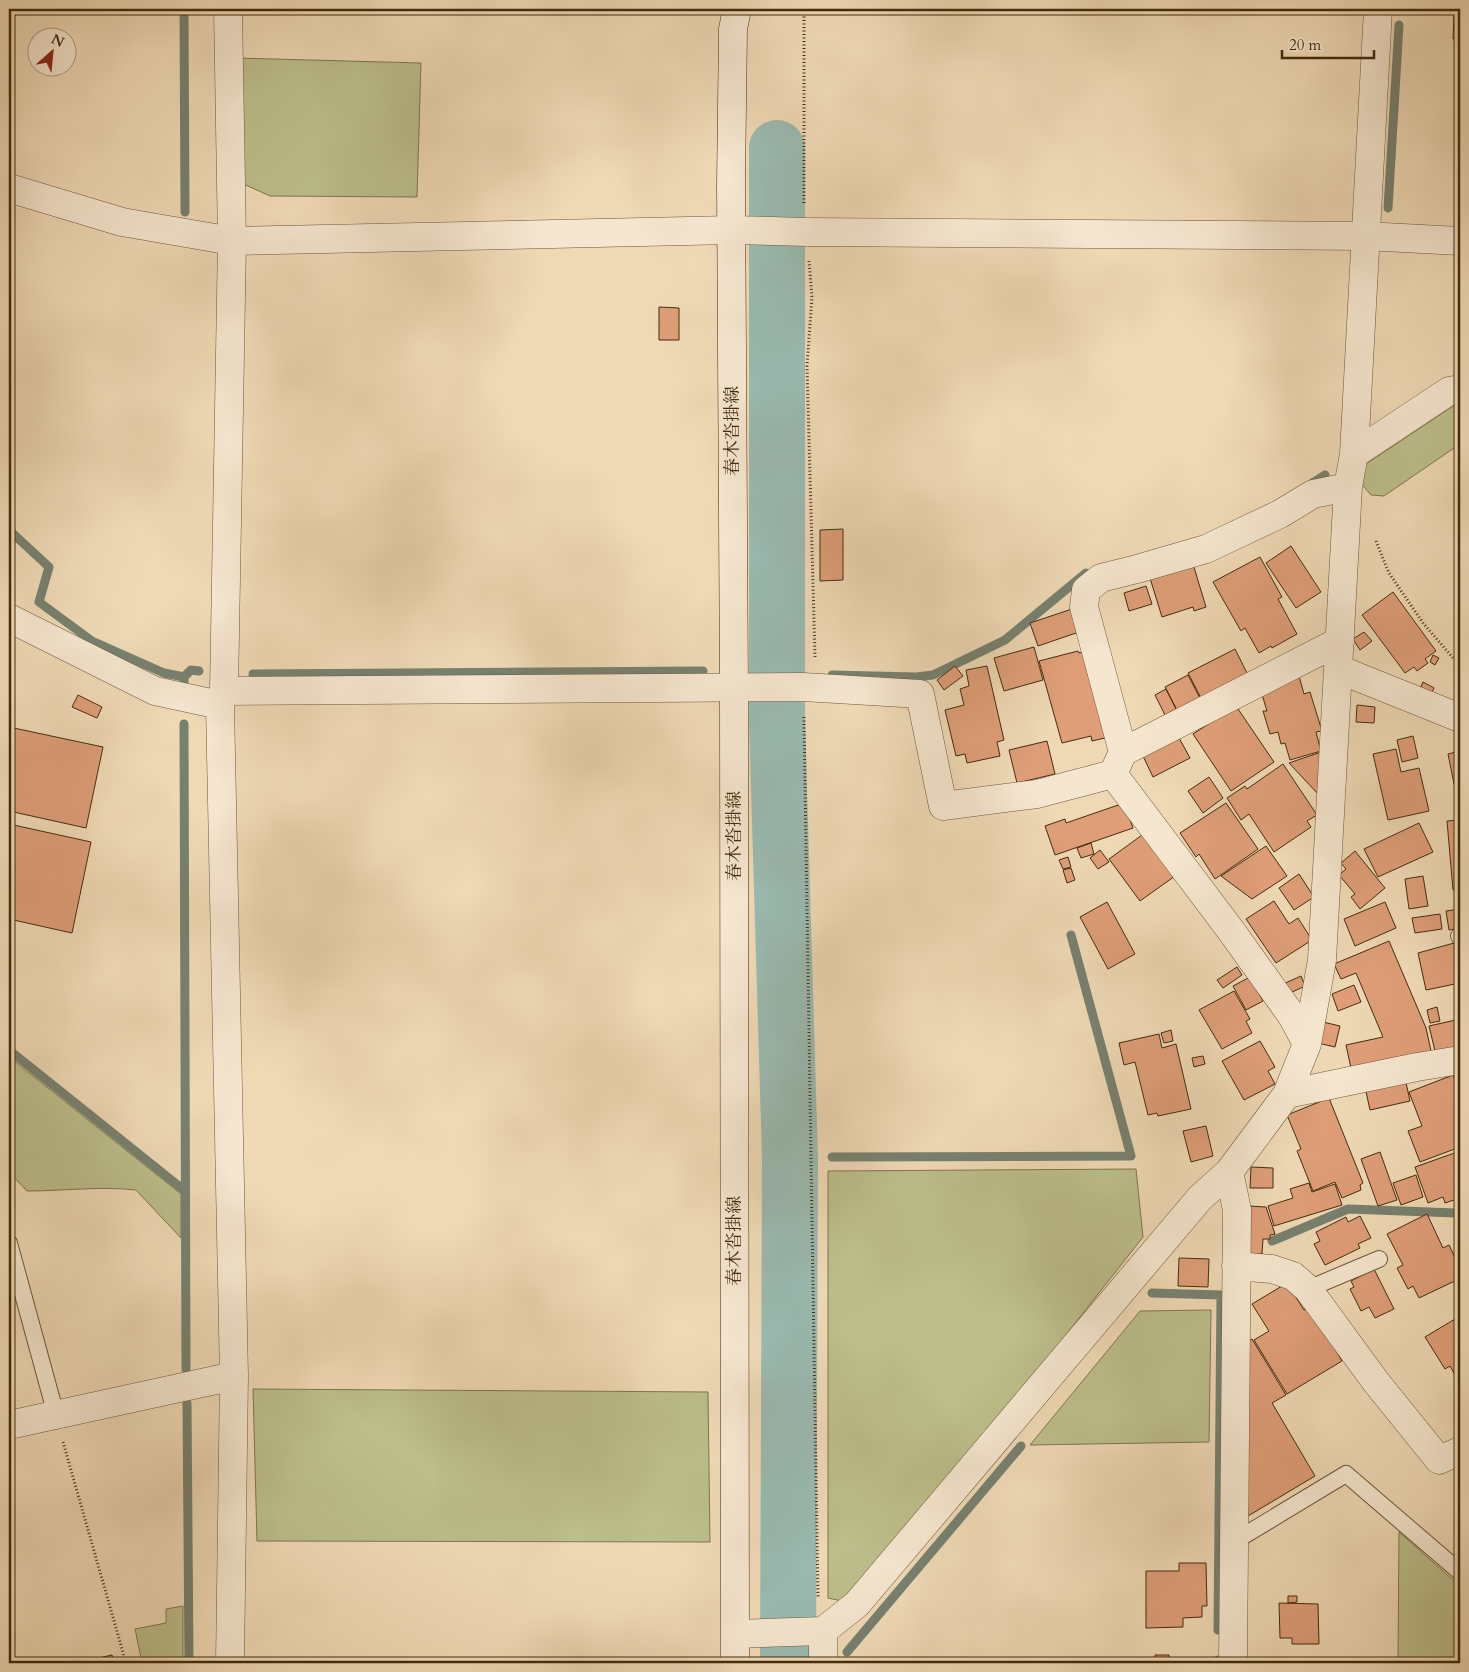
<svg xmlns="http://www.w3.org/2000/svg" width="1469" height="1672" font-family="Cardo,'Noto Serif JP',serif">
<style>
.green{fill:#bcbe8b;stroke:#80754c}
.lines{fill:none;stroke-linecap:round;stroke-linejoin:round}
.stream{stroke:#778170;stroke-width:9}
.river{stroke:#9abab1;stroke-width:56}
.building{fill:#df9e78;stroke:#432c0e}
.service-casing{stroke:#6e5738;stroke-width:18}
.minor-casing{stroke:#6e5738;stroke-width:29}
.tertiary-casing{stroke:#6e5738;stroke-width:29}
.secondary-casing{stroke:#432c0e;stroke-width:29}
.path{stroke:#432c0e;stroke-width:3;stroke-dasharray:1 2.5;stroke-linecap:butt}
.service{stroke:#f5e6cf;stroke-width:16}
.minor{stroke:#f5e6cf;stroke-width:28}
.tertiary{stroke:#f5e6cf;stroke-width:28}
.secondary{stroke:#f5e6cf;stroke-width:28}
.labels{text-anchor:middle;stroke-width:4;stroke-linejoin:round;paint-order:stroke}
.street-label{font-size:18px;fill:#432c0e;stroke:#f5e6cf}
</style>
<rect width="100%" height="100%" fill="#efd9b5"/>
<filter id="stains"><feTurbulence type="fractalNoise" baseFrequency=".004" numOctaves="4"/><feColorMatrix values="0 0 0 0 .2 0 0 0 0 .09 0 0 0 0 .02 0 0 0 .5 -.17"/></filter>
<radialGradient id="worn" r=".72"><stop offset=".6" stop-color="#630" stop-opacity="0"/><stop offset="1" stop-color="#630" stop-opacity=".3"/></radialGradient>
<path class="green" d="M236 58 421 63 417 197 270 196 237 181Z
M1453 406H1460V444L1384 496 1371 495 1359 481 1366 464Z
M9 1057 181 1194V1238L136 1190C100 1186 63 1191 27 1191L9 1172Z
M1136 1169 1143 1237 1032 1378 842 1601 828 1598V1171Z
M1211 1310 1209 1442 1030 1445 1140 1311Z
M253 1389 708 1392 710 1542 257 1541Z
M1399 1532 1460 1586V1663H1398Z
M183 1606V1663H142L135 1629 166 1623V1609Z"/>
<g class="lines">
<path class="stream" d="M184 9 185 212
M1388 208 1399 25
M1311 484 1325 475
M9 530 49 567 39 602 92 641 164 673 184 677
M756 671H797
M253 674 703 671
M832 675 916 677 933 675 1005 640 1086 573
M184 682V677L191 670 199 671
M184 724 186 1369
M9 1050 185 1191
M832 1157 1131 1156 1071 935
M1272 1241 1348 1209 1456 1213 1460 1210
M1152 1293 1221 1295 1218 1630
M187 1403 189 1663
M847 1652 1021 1446
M1217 1663 1218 1660"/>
<path class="river" d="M777 148V721L790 1158 788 1663"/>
</g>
<path class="building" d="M1454 15H1460V40L1453 39Z
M659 307 679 308V340H659Z
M843 529V580L820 581V530Z
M1291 546 1321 592 1296 608 1266 563Z
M1260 557 1282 597 1278 599 1297 634 1272 648 1271 646 1259 653 1245 628 1241 631 1213 582Z
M1193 564 1206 607 1194 611 1193 607 1162 617 1150 578Z
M1146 586 1152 604 1129 611 1124 593Z
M1393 592 1436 651 1425 659 1428 663 1417 671 1414 667 1405 673 1362 615Z
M1072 609 1079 632 1038 646 1030 623Z
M1364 632 1372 641 1360 650 1353 639Z
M1034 647 1043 680 1004 691 994 658Z
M1235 649 1249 677 1202 700 1188 673Z
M1078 651 1079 653 1085 651 1109 737 1092 741 1091 736 1062 743 1039 661Z
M1433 655 1439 658 1435 665 1430 662Z
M955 666 963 676 944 690 937 680Z
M987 666 1004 740 997 742 1000 756 967 763 965 754 956 756 945 710 964 705 960 689 969 686 966 670Z
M1188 675 1201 700 1178 712 1165 687Z
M1299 676 1304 694 1310 692 1322 731 1316 732 1321 751 1290 760 1285 743 1281 744 1278 732 1270 734 1263 711H1267L1261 691Z
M1423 682 1434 688 1430 696 1419 691Z
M1166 689 1176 709 1165 715 1155 695Z
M78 695 102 707 97 718 72 707Z
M1357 705 1375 707 1374 723 1356 722Z
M1236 706 1274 762 1231 791 1193 734Z
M9 727 103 747 86 828 9 811Z
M1178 736 1190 758 1153 777 1142 754Z
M1413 736 1418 758 1402 762 1397 740Z
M1047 741 1055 774 1017 783 1009 750Z
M1396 749 1401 772 1419 768 1429 811 1388 820 1373 754Z
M1460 751V782L1454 784 1448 754Z
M1321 752 1318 794 1289 763Z
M1283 764 1317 815 1307 821 1311 827 1274 852 1249 814 1241 820 1227 798 1245 786 1247 789Z
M1209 777 1223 798 1203 813 1188 791Z
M1124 803 1133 828 1055 855 1045 826 1065 819 1066 823Z
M1226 803 1258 849 1215 879 1199 854 1196 857 1180 833Z
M1460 820V889L1453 890 1447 821Z
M1419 823 1433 852 1378 877 1364 849Z
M9 824 91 842 72 933 9 919Z
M1149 830 1175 876 1140 901 1109 859Z
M1091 843 1094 854 1081 858 1077 848Z
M1266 846 1287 876 1252 899 1221 876Z
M1100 850 1109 862 1098 869 1090 858Z
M1355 851 1385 888 1360 909 1351 897 1355 894 1339 875 1346 869 1341 863Z
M1068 857 1071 867 1063 869 1059 860Z
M1071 868 1075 880 1067 883 1063 870Z
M1299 874 1314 897 1294 910 1279 888Z
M1423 876 1428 906 1409 909 1405 879Z
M1274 901 1289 924 1298 918 1312 940 1276 963 1246 919Z
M1107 902 1135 954 1108 969 1080 917Z
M1385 902 1396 928 1355 946 1344 919Z
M1460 909V928L1449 930 1446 911Z
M1440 914 1442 929 1415 933 1412 918Z
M1389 941 1426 1028 1431 1051 1351 1068 1346 1045 1383 1037 1356 973 1341 979 1334 964Z
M1454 943 1460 983 1426 990 1418 953Z
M1237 967 1242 975 1223 988 1217 980Z
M1301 976 1305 986 1286 995 1281 985Z
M1250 977 1263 1001 1246 1010 1233 986Z
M1354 985 1361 1002 1338 1011 1332 994Z
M1234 991 1250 1019 1246 1021 1252 1033 1222 1049 1199 1010Z
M1437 1007 1440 1021 1430 1023 1427 1010Z
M1460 1019V1046L1435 1051 1429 1026Z
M1323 1022 1340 1026 1335 1047 1318 1043Z
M1171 1030 1173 1041 1164 1043 1161 1033Z
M1159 1034 1162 1048 1176 1044 1191 1109 1158 1116 1157 1113 1148 1115 1135 1062 1124 1065 1119 1043Z
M1260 1041 1275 1067 1268 1071 1275 1084 1244 1100 1222 1061Z
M1203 1056 1205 1064 1194 1067 1192 1058Z
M1453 1075 1460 1093V1134L1457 1135 1460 1147 1420 1162 1408 1131 1422 1126 1409 1092Z
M1405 1078 1410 1101 1370 1110 1365 1087Z
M1329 1098 1363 1183 1360 1185 1361 1190 1342 1198 1335 1182 1313 1191 1297 1151 1301 1149 1287 1115Z
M1206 1126 1213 1156 1191 1162 1183 1131Z
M1460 1151V1198L1445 1203 1443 1197 1428 1203 1415 1167Z
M1380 1152 1397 1200 1378 1206 1361 1159Z
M1251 1167 1273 1168V1188H1250Z
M1416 1175 1423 1197 1401 1205 1393 1183Z
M1309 1183 1312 1192 1335 1184 1342 1205 1274 1226 1268 1206 1293 1198 1290 1189Z
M1249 1206 1266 1207 1275 1234 1270 1235V1239H1263L1262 1254H1248Z
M1427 1214 1443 1248 1449 1245 1460 1268V1275L1457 1276 1459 1279 1419 1298 1413 1286 1408 1289 1397 1268 1403 1265 1387 1234Z
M1360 1216 1371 1238 1358 1244 1360 1248 1325 1265 1314 1244 1320 1241 1316 1232 1346 1217 1348 1222Z
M1179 1258 1209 1259 1208 1287 1178 1286Z
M1374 1269 1394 1309 1375 1318 1369 1307 1361 1311 1350 1289 1354 1287 1351 1281Z
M1287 1283 1304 1310 1310 1306 1342 1361 1287 1394 1254 1340 1269 1331 1252 1304Z
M1460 1284V1299L1454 1288Z
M1460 1316V1384L1450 1366 1445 1369 1425 1337Z
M1252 1339 1286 1395 1272 1403 1315 1476 1248 1516 1249 1341Z
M1179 1563H1206L1207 1606H1202V1617L1183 1618V1627L1146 1628V1571H1179Z
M1288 1596H1297V1602L1288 1603Z
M1279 1603 1318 1604 1319 1644H1292V1638H1280Z
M112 1655 115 1663H95L94 1659Z
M1155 1655H1169V1661L1182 1660V1663H1142V1660H1155Z"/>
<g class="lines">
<defs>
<path id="service" d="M1459 936H1460
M9 1243 56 1415
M1308 1289 1379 1259
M1235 1541 1346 1474 1460 1572"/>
<path id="minor" d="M228 9 232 241 224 691 220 705 234 1376 230 1663
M9 188 122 222 232 241
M1354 454 1449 391 1460 389
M9 618 155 691 220 705
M1338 669 1460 718
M224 691 803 687 920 694 943 806 1037 794 1113 774 1123 752 1340 641
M1123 752 1084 607 1086 590 1101 578 1137 569 1206 549 1280 514 1313 494 1348 487
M1113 774 1232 932 1292 1016 1307 1044
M1287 1094 1417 1067 1460 1060
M1229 1172 1237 1210 1233 1663
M1236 1266 1272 1269 1293 1276 1308 1289 1376 1382 1439 1460 1460 1451
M9 1425 234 1376
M736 1634 823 1631 857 1604 1200 1198 1229 1172 1287 1094 1307 1044 1322 960 1348 487 1354 454 1378 9
M823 1663V1631"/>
<path id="tertiary" d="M232 241 732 230 807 232 1365 236 1460 241"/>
<path id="secondary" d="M735 1663 734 688 731 184 733 29 737 9"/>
</defs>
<use href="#service" class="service-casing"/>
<use href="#minor" class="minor-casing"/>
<use href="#tertiary" class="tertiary-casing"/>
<use href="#secondary" class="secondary-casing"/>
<path class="path" d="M804 203V9
M809 261 812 297 807 366 815 657
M1376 541 1389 573 1423 623 1460 666
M804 717 818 1598
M63 1442 126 1663"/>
<use href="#service" class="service"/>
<use href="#minor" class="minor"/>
<use href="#tertiary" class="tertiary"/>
<use href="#secondary" class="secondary"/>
</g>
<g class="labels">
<g class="street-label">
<text transform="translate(732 431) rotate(-90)" y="6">春木沓掛線</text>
<text transform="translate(734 836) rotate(-90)" y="6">春木沓掛線</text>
<text transform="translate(734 1241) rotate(-90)" y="6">春木沓掛線</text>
</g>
</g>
<rect width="1469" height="1672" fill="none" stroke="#efd9b5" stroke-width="30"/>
<rect x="10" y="10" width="1449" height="1652" fill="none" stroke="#432c0e" stroke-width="2.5"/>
<rect x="15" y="15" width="1439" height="1642" fill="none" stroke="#432c0e"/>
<g transform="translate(52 52) rotate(27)"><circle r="24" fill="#f5e6cf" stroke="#ae9c82"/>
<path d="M0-4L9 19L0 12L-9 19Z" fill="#8f2418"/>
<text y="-8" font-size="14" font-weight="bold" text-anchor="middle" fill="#432c0e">N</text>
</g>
<path d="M1282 50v8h92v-8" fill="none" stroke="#432c0e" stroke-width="2.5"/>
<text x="1289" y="50" font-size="15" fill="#432c0e" stroke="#f5e6cf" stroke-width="4" paint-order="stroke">20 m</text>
<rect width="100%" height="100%" filter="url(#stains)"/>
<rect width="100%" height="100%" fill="url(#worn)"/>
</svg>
